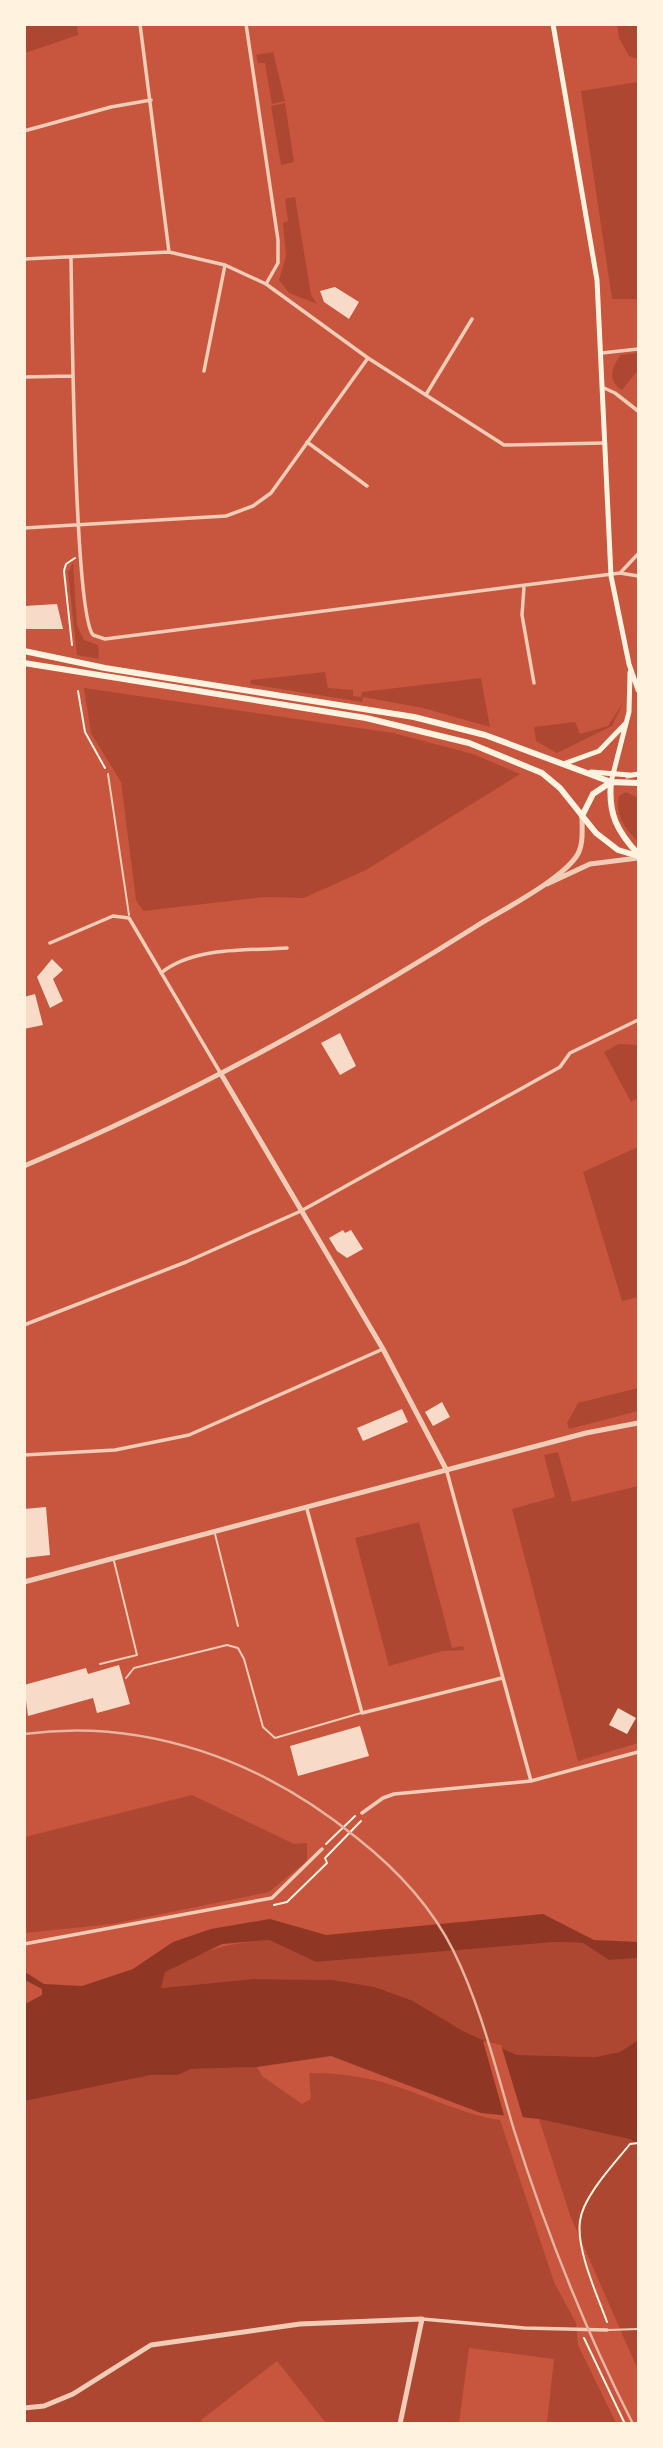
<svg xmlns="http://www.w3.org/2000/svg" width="663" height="2448" font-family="'Source Sans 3',sans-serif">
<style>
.green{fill:#ae4732}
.water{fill:#8f3625}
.pier{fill:#c8553d}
.building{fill:#f7dbc8}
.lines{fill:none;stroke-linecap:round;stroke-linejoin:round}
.path{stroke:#fff3e0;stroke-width:2}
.service{stroke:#f1ccb7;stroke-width:2}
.minor{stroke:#f1ccb7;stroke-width:3.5}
.tertiary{stroke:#f1ccb7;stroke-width:5}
.secondary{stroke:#fff3e0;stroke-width:5}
.primary{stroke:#fff3e0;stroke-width:6}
.rail{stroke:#e9b49f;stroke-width:2.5}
</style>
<rect width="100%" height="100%" fill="#c8553d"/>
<path class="green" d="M24 25H77L78 35 25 53Z
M617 25H638V59L629 56 619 38Z
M273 52 285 101 272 104 265 63H258L256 55Z
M638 82V299H612L581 91Z
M285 103 294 162 281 165 271 106Z
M295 197 311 295 317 304 289 293 279 280 286 256 283 223 288 221 285 199Z
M638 353V370L622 390C607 380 611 368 621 355Z
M73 563 77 625 84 640 98 645 99 659 77 655 68 572Z
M325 672 328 688 353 690V696L361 697 362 692 481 678 490 727 423 708 363 697 362 702 250 684 251 680Z
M84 688 393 733 473 754 520 774 366 870 304 898 265 897 143 911 136 900 121 782 91 733Z
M623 703 612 726 557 753 536 741 534 727 575 722 580 734 608 726Z
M626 792 638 798V841C625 830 614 813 619 796Z
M619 1044 638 1045V1098L631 1102 604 1052Z
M638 1147V1297L622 1301 583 1172Z
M638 1388V1411L569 1429 567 1423 578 1403Z
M558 1452 572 1502 638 1486V1743L578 1761 512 1509 555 1497 544 1455Z
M419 1522 452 1648 463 1646 464 1650 442 1651 389 1666 355 1538Z
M192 1795 294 1844 307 1843V1861L269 1892 112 1924 25 1933V1837Z
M269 1940 316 1962 555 1942 583 1943 609 1960 638 1958V2040L620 2052 596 2057 517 2055 463 2031 413 2001 375 1987 333 1980 254 1979 161 1988 165 1972C205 1949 224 1944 269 1940Z
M257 2067 262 2076 302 2104 311 2099 309 2073C341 2073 370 2077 401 2088 434 2099 465 2115 500 2120L554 2282 576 2323 578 2345 616 2423H547L554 2359 469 2348 459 2423H326L277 2361 201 2420 203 2423 25 2424V2101L151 2075H178L191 2069Z
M539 2119 638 2140V2370L570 2215Z"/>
<path class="water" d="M543 1914 594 1940 638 1942V1958L609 1960 583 1943 555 1942 316 1962 269 1940 222 1944 165 1972 161 1988 254 1979 333 1980 375 1987 413 2001 463 2031 517 2055 596 2057 620 2052 638 2040V2145L630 2139 539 2119 481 2113 331 2056 257 2067 191 2069 178 2075H151L25 2101V2004L42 1995V1989L25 1980V1972L44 1984 82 1986 133 1969 173 1942 211 1929 270 1919 326 1935Z"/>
<path class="pier" d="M483 2041 501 2045 524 2121 505 2119Z"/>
<path class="building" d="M335 287 359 302 349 319 324 302 320 291Z
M57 604 63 629H24V606Z
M52 959 63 970 53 979 63 1001 50 1008 37 977Z
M35 994 43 1025 24 1029V997Z
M340 1033 356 1066 340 1075 321 1043Z
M343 1230 345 1233 351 1230 363 1249 347 1258 337 1251 329 1238Z
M442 1402 450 1417 433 1426 425 1412Z
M402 1409 408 1422 363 1441 357 1428Z
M46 1507 50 1555 24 1558V1509Z
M119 1665 130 1704 97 1713 93 1698 28 1716 24 1685 86 1668 88 1674Z
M618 1708 636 1718 627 1734 609 1725Z
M360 1726 369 1756 298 1776 290 1746Z"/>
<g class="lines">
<path class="path" d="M72 645 64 571 66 564 75 558
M78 691 85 732 105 768
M326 1844 355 1816
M326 1857 361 1821
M274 1905 287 1902 327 1863 325 1858
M607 2322C597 2295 576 2249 580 2221 583 2196 615 2163 630 2144L638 2143
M584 2338 625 2424"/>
<path class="service" d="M108 774 129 915
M215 1534 238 1626
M100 1664 137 1655 114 1561
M126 1678 134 1668 227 1645 238 1648 244 1659 263 1727 275 1738 361 1713
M608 2330 638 2329"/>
<path class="minor" d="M140 24 169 252
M246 24 278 240V263L266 284
M24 131 111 107 151 100
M71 258C72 308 74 612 93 635L105 639 620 573 638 576
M24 259 169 252 225 265 266 284 368 358 504 445 604 443
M602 353 638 349
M204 371 225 265
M24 377 72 376
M604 388 615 393 638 411
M427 393 472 319
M307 442 367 486
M24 528 226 516 253 506 271 493 368 358
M621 572 638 554
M524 587 522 615 534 683
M50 943 113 916 129 918 221 1074
M161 973C194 946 247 951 287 948
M24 1325 186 1262 301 1211 560 1067 570 1053 638 1020
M24 1455 115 1450 189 1435 383 1349
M447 1472 531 1781
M307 1509 362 1713 502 1678
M362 1813 383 1798 394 1794 531 1781 638 1752
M24 1944 272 1898 322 1849
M422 2319 524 2328 607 2330"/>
<path class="tertiary" d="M547 884 590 864 638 858
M221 1074 383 1349 447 1471
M24 1166C181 1100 332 1017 475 927 502 910 558 882 576 857 584 846 582 830 582 816
M24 1582 586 1433 638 1423
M24 2408 44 2406 73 2394 151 2345 300 2324 422 2319 400 2424"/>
<path class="secondary" d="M553 24 597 280 611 576 629 664 638 690
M563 764 599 751 626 723
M591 772 630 775
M627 776 638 774
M611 782 629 712 630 672"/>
<path class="primary" d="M24 651 105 668 414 717 485 735 611 782 638 783
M24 663 366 718 469 743 542 773 560 788 596 833 618 850 638 856
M611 782C608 814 617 831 638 854
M582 816 593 794 611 782"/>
<path class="rail" d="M24 1734C147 1717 264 1762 357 1838 395 1868 431 1906 453 1950 481 2006 496 2070 514 2130 546 2231 585 2330 633 2424"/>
</g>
<rect width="663" height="2448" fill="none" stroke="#fff3e0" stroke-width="52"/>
</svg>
